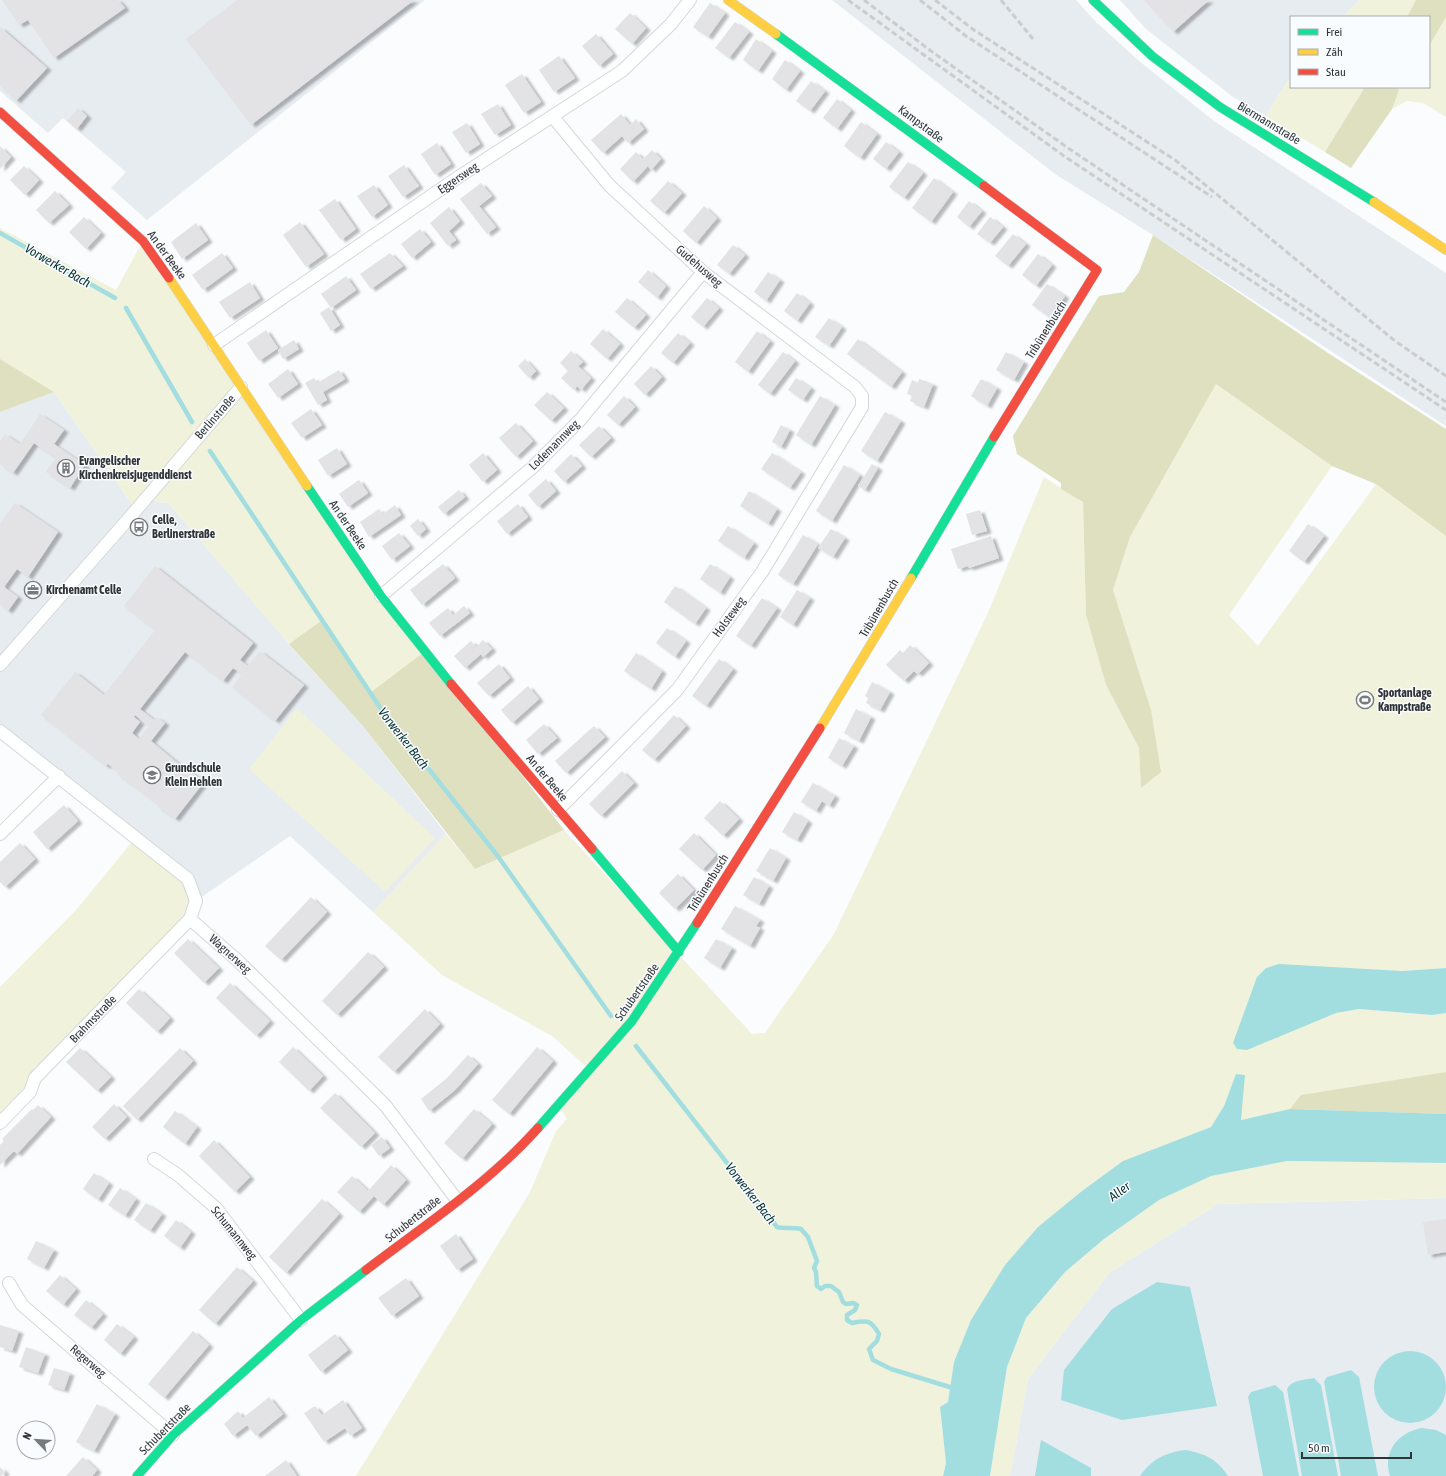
<svg xmlns="http://www.w3.org/2000/svg" width="1446" height="1476" font-family="'Asap Condensed',sans-serif">
<style>
.built{fill:#e7ecf1}
.green{fill:#f0f2db}
.forest{fill:#dee0bf}
.water{fill:#a2dde0}
.lines{fill:none;stroke-linecap:round;stroke-linejoin:round}
.stream{stroke:#a2dde0;stroke-width:4.5}
.building{fill:#e3e2e4;fill-rule:evenodd;filter:url(#shadow)}
.street-casing{stroke:#d5d7d9;stroke-width:14}
.fast-casing{stroke:#d5d7d9;stroke-width:10}
.slow-casing{stroke:#d5d7d9;stroke-width:10}
.jam-casing{stroke:#d5d7d9;stroke-width:10}
.street{stroke:#feffff;stroke-width:12}
.fast{stroke:#16e098;stroke-width:9}
.slow{stroke:#ffcf43;stroke-width:9}
.jam{stroke:#f24e42;stroke-width:9}
.rail{stroke:#cccccd;stroke-width:3;stroke-dasharray:6 3;stroke-linecap:butt}
.labels{text-anchor:middle;stroke-width:3;stroke-linejoin:round;paint-order:stroke}
.street-label{font-size:12px;fill:#313437;stroke:#f9fcff}
.poi-label{font-size:12px;font-weight:bold;fill:#313437;stroke:#f9fcff;text-anchor:start}
.water-label{font-size:13px;font-style:italic;fill:#093335;stroke:#f9fcff}
</style>
<defs>
<filter id="shadow"><feDropShadow dx="4.5" dy="2.5" stdDeviation="1" flood-color="#0004"/></filter>
</defs>
<rect width="100%" height="100%" fill="#fafcfe"/>
<path class="built" d="M0 0H425L147 220 111 188 126 172 63 118 48 133 0 91Z
M832 0H1076L1096 22 1139 61 1214 121 1446 273V426L1153 235 1055 174Z
M1120 0H1360L1343 17H1291V76L1266 116 1233 97 1174 51 1145 28Z
M54 392 136 510 148 495 157 502 168 503 303 660 362 725 446 834 373 912 290 836 196 901 188 879 0 731V412Z
M1446 1198V1476H1010L1028 1379 1109 1273 1218 1204Z"/>
<path class="green" d="M1360 0H1416L1407 17H1343Z
M1446 17V117L1423 103 1407 101 1392 109 1398 90 1396 87H1429V46Z
M1291 76V87H1365L1325 152 1266 116Z
M0 228 116 290 143 241 424 652 370 694 322 620 289 644 168 503 157 502 148 495 136 510 54 392 0 359Z
M1216 384 1332 466 1229 615 1258 646 1376 484 1446 536V968L1402 971 1336 1013 1359 1009 1432 1015 1446 1013V1114L1290 1109 1240 1120 1245 1075 1236 1074 1224 1106 1211 1127 1123 1161 1082 1191 1038 1227 1005 1265 954 1362 948 1403 940 1407 946 1463 943 1476H356L530 1192 556 1131 567 1119 559 1106 590 1070 552 1036 442 975 373 912 446 834 475 869 564 830 752 1034 765 1033 834 934 987 615 1044 477 1083 502 1086 615 1106 685 1139 748 1141 788 1151 710 1113 590 1130 537Z
M297 708 435 838 385 892 249 769Z
M136 837 188 879 196 901 190 919 0 1123V987L77 909Z
M1287 1161 1446 1163V1198L1218 1204 1109 1273 1028 1379 1010 1476H990L1007 1367 1026 1318 1065 1272 1104 1239 1159 1200 1211 1176Z"/>
<path class="forest" d="M1416 0H1446V17L1429 46V17H1407Z
M1365 87H1396L1399 90 1392 109 1351 168 1325 152Z
M1153 235 1328 353 1446 429V536L1376 484 1332 466 1216 384 1130 537 1113 590 1151 710 1161 772 1141 788 1139 748 1106 685 1086 615 1083 502 1061 489V483L1017 454 1013 436 1099 296 1124 292 1139 272Z
M0 359 54 392 0 412Z
M322 620 370 693 424 652 441 670 564 830 475 869 362 725 289 644Z
M1446 1072V1114L1290 1109 1301 1095Z"/>
<path class="water" d="M1279 964 1402 971 1446 968V1013L1432 1015 1359 1009 1336 1013 1247 1050 1237 1049 1233 1043 1257 977 1266 968Z
M1236 1074 1245 1075 1241 1120 1290 1109 1446 1114V1163L1287 1161 1211 1176 1159 1200 1104 1239 1065 1272 1026 1318 1007 1367 990 1476H943L946 1463 940 1407 948 1402 954 1362 971 1320 1005 1265 1038 1227 1082 1191 1123 1161 1211 1127 1224 1106Z
M1157 1282 1190 1287 1217 1406 1122 1420 1061 1400 1064 1370 1112 1309Z
M1374 1387a36 36 0 1 1 72 0a36 36 0 1 1-72 0Z
M1351 1370 1359 1377 1378 1476H1341L1324 1382 1327 1377Z
M1314 1378 1321 1385 1338 1476H1302L1287 1389C1291 1380 1304 1380 1314 1378Z
M1275 1385 1283 1392 1299 1476H1263L1248 1397 1251 1392Z
M1422 1428 1436 1430 1446 1435V1476H1390C1382 1451 1399 1432 1422 1428Z
M1041 1440 1091 1468V1476H1035Z
M1185 1450C1204 1453 1217 1459 1228 1476H1140C1152 1459 1165 1453 1185 1450Z"/>
<g class="lines">
<path class="stream" d="M0 233 115 298
M126 308 192 422
M210 451 381 709 497 855 611 1016
M636 1046 777 1227C784 1229 793 1227 801 1229L808 1237 817 1261 814 1268 816 1272 817 1286 821 1289 825 1286H831L839 1292 843 1302 846 1304 853 1303 857 1305 855 1310 847 1315V1320L852 1323C868 1320 871 1320 879 1334L877 1341 869 1349 873 1360 891 1369 956 1389"/>
</g>
<path class="building" d="M2 0H118L125 8 54 58 28 20 19 25Z
M237 0H414L251 125 186 39Z
M1144 0H1209L1173 32Z
M710 3 725 13 708 37 693 27Z
M630 13 646 28 632 44 615 29Z
M735 22 749 32 729 58 715 48Z
M0 27 47 68 16 101 0 86Z
M596 34 613 54 599 66 582 46Z
M756 39 772 51 758 71 743 60Z
M559 56 575 78 554 92 539 70Z
M785 60 800 71 786 90 772 79Z
M522 74 541 102 524 113 505 85Z
M811 81 825 91 810 111 796 101Z
M837 99 851 110 837 129 823 118Z
M498 104 511 125 495 135 481 114Z
M78 108 87 116 77 129 67 121Z
M621 114 630 125 636 119 644 129 628 143 622 136 603 153 591 140Z
M861 122 877 134 860 158 844 146Z
M467 123 480 144 466 153 452 132Z
M886 142 899 152 886 169 873 159Z
M437 143 451 164 435 175 421 154Z
M0 146 11 157 0 169Z
M652 150 661 159 651 170 648 166 633 182 620 169 636 152 643 159Z
M908 162 923 173 904 198 889 187Z
M404 165 419 186 403 197 388 176Z
M24 166 39 180 25 195 10 180Z
M934 178 953 192 931 222 912 208Z
M668 181 682 193 664 213 650 201Z
M481 183 492 196 479 206 496 227 487 234 460 199Z
M374 185 388 205 372 217 357 196Z
M55 191 69 205 49 223 36 210Z
M335 199 356 229 341 240 319 210Z
M969 201 982 211 969 227 957 217Z
M704 206 717 218 696 243 683 231Z
M449 207 460 221 449 231 456 240 448 246 430 223Z
M84 217 101 233 86 249 69 232Z
M990 217 1003 227 990 243 977 234Z
M300 222 324 254 306 267 283 235Z
M196 223 208 240 182 259 171 242Z
M420 229 431 242 412 258 401 244Z
M1013 234 1026 244 1008 266 995 256Z
M733 245 745 255 729 274 717 265Z
M222 253 233 268 203 290 192 275Z
M390 253 403 266 371 289 360 274Z
M1038 254 1052 265 1036 286 1022 275Z
M648 270 666 286 657 298 638 282Z
M768 272 780 280 766 301 754 292Z
M346 276 356 290 331 308 321 294Z
M250 282 260 298 230 318 219 302Z
M1047 284 1065 296 1050 318 1032 305Z
M797 293 810 303 797 321 784 311Z
M627 298 646 315 634 328 615 312Z
M707 298 719 308 703 327 691 317Z
M329 307 340 325 331 331 320 313Z
M829 318 842 327 829 346 815 337Z
M603 329 620 344 607 359 590 344Z
M266 330 278 348 259 361 247 343Z
M757 331 770 341 748 372 735 362Z
M678 333 690 343 673 363 661 353Z
M858 339 902 372 891 387 847 354Z
M294 340 299 349 283 359 278 350Z
M571 351 583 362 578 366 591 378 581 390 577 386 574 390 561 378 568 371 560 363Z
M783 352 795 361 770 394 758 385Z
M1006 352 1024 362 1014 380 996 370Z
M525 359 536 371 529 378 518 366Z
M651 366 662 377 645 395 634 384Z
M288 369 298 384 278 398 268 384Z
M339 370 345 379 323 392 327 400 318 405 305 383 314 378 317 383Z
M796 378 811 388 803 400 788 390Z
M919 379 933 384 924 407 910 401 912 396 907 394 912 380 918 383Z
M981 379 997 388 987 406 971 396Z
M547 392 564 408 551 421 534 405Z
M624 396 635 407 618 425 607 415Z
M820 396 835 405 811 445 796 435Z
M311 409 322 425 302 438 291 423Z
M885 412 901 421 877 461 861 451Z
M40 414 64 430 54 444 85 465 70 488 46 472 56 458 34 443 13 473 0 464V441L5 434 20 444Z
M516 423 533 441 516 457 499 438Z
M781 425 790 430 781 447 772 442Z
M599 426 611 438 591 457 579 445Z
M337 448 347 464 328 476 318 460Z
M483 453 497 470 483 482 469 465Z
M772 453 801 472 790 488 761 469Z
M571 454 582 466 564 482 554 471Z
M872 464 878 468 865 490 858 486Z
M844 465 860 475 832 521 816 511Z
M546 479 556 491 538 507 528 495Z
M359 480 368 493 348 507 339 494Z
M459 490 465 497 444 514 438 507Z
M749 491 777 509 768 524 740 506Z
M15 503 58 532 28 577 17 569 4 587 18 597 8 611 0 605V524Z
M518 504 528 517 507 534 497 521Z
M395 505 401 515 369 537 360 522 379 509 383 514Z
M980 510 987 531 972 535 966 514Z
M418 519 426 529 418 536 410 526Z
M1308 524 1324 536 1304 562 1289 551Z
M728 526 754 543 744 558 718 541Z
M831 529 845 538 833 557 818 548Z
M399 533 410 546 392 560 382 546Z
M803 535 818 544 793 584 778 575Z
M991 536 999 558 969 568 968 566 958 569 951 549Z
M443 564 455 578 422 605 410 590Z
M710 564 730 577 720 593 700 579Z
M155 566 253 643 240 660 248 666 260 651 304 685 275 721 232 687 242 674 233 668 223 681 185 652 140 709 154 720 156 717 165 723 151 741 186 770 187 769 204 782 175 819 157 806 158 804 117 774 118 772 108 764 106 766 41 715 75 672 104 695 155 630 124 606ZM135 715 149 726 139 739 132 733 140 722 134 717Z
M675 586 706 608 695 624 664 602Z
M797 590 810 598 793 625 780 617Z
M762 598 777 608 751 646 736 636Z
M464 606 470 613 440 636 429 623 448 608 453 615Z
M667 628 686 641 675 657 656 643Z
M483 640 492 649 483 657 481 654 465 668 454 656 471 641 476 647Z
M910 645 929 663 918 674 914 671 904 681 886 665 900 650 903 653Z
M636 653 662 671 651 689 624 671Z
M719 659 733 669 706 706 692 696Z
M499 664 510 678 489 696 477 683Z
M872 682 890 692 880 710 866 703 868 698 865 696Z
M528 686 539 699 512 723 501 710Z
M856 709 871 717 859 741 844 733Z
M674 715 686 726 654 760 642 750Z
M544 724 557 738 538 754 526 740Z
M594 726 605 737 566 773 555 761Z
M839 738 854 746 842 766 828 758Z
M622 771 634 783 601 816 589 804Z
M813 783 835 796 829 806 822 801 816 811 801 802Z
M720 801 739 819 723 836 704 818Z
M64 805 78 821 47 849 33 832Z
M794 812 808 821 797 840 782 832Z
M694 833 716 855 702 870 679 849Z
M20 843 35 859 5 887 0 882V862Z
M770 848 786 858 773 881 756 871Z
M678 874 694 890 675 909 659 893Z
M754 877 769 886 759 904 743 895Z
M311 897 327 912 281 960 265 946Z
M735 906 760 920 756 926 760 928 750 946 721 929Z
M188 939 219 968 204 983 174 953Z
M716 939 732 948 720 968 704 958Z
M368 952 384 967 337 1015 322 1001Z
M230 983 270 1021 256 1036 216 998Z
M139 989 170 1018 157 1032 126 1003Z
M425 1009 440 1024 394 1072 378 1057Z
M293 1047 323 1076 309 1091 279 1062Z
M537 1047 553 1061 509 1114 492 1100Z
M80 1048 111 1077 97 1091 66 1062Z
M180 1048 193 1061 137 1120 123 1106Z
M468 1055 478 1064 455 1090 429 1111 421 1099 446 1079Z
M335 1093 375 1133 361 1147 320 1108Z
M114 1104 127 1117 105 1139 92 1127Z
M38 1105 51 1117 17 1154 14 1151 0 1165V1145L4 1141 2 1139 32 1109 33 1110Z
M474 1109 492 1124 462 1159 444 1143Z
M175 1111 197 1127 185 1144 163 1127Z
M382 1137 390 1148 379 1156 371 1145Z
M214 1140 250 1177 235 1192 199 1156Z
M391 1165 406 1180 383 1205 374 1196 359 1212 337 1192 352 1176 368 1191Z
M94 1173 109 1183 98 1200 83 1189Z
M120 1188 136 1199 125 1216 108 1205Z
M322 1199 339 1214 286 1273 269 1257Z
M146 1203 162 1214 150 1231 134 1220Z
M1446 1219V1252L1428 1255 1423 1222Z
M176 1220 191 1232 180 1248 164 1236Z
M456 1234 473 1259 457 1270 440 1246Z
M36 1241 54 1250 44 1268 27 1259Z
M237 1267 253 1281 215 1324 199 1310Z
M60 1275 76 1289 63 1305 46 1291Z
M406 1278 419 1296 392 1316 378 1298Z
M86 1300 103 1314 91 1328 74 1315Z
M117 1324 134 1337 120 1354 104 1340Z
M0 1325 19 1331 12 1351 0 1347Z
M193 1331 209 1345 164 1398 148 1384Z
M335 1334 348 1350 321 1372 308 1355Z
M26 1347 45 1354 38 1373 19 1367Z
M54 1368 70 1373 64 1390 48 1385Z
M269 1397 283 1414 256 1436 247 1425 233 1436 224 1424 238 1411 243 1418Z
M343 1400 362 1428 350 1436 345 1428 324 1442 304 1413 315 1406 322 1415Z
M97 1404 115 1414 94 1451 76 1442Z
M83 1457 97 1470 92 1476H66Z
M286 1460 297 1476H265Z
M0 1467 5 1472 1 1476H0Z"/>
<g class="lines">
<defs>
<path id="street" d="M553 117 609 185 703 272 855 387 862 396V407L762 572 677 690 558 810
M214 345 460 176 622 71 671 24 690 0
M381 596 533 467 580 420 703 272
M0 665 131 516 241 387
M0 731 188 879 196 901 190 919 237 960 385 1105 457 1200
M0 834 59 776
M0 1123 30 1092 35 1078 190 919
M154 1159 178 1175 216 1208 301 1320
M9 1283 22 1305 173 1435"/>
<path id="fast" d="M1093 0 1152 56 1220 107 1374 202
M776 34 984 186
M307 486 381 596 451 684
M911 578 994 437
M592 849 679 952
M538 1128 632 1021 697 923
M137 1476 173 1435 301 1320 366 1270"/>
<path id="slow" d="M728 0 776 34
M1374 202 1446 250
M169 278 307 486
M820 728 911 578"/>
<path id="jam" d="M0 112 143 241 169 278
M984 186 1097 270 994 437
M451 684 592 849
M697 923 820 728
M366 1270C425 1225 489 1183 538 1128"/>
</defs>
<use href="#street" class="street-casing"/>
<use href="#fast" class="fast-casing"/>
<use href="#slow" class="slow-casing"/>
<use href="#jam" class="jam-casing"/>
<use href="#street" class="street"/>
<use href="#fast" class="fast"/>
<use href="#slow" class="slow"/>
<use href="#jam" class="jam"/>
<path class="rail" d="M848 0 1064 156 1446 410
M864 0 931 51 1068 148 1446 402
M920 0 966 36 1212 197
M935 0 974 30 1175 160 1395 341 1446 376
M1001 0 1033 39"/>
</g>
<defs>
<symbol id="building-ring" viewBox="-11 -11 22 22"><circle r="9.5" fill="#f9fcff" stroke="#777a7d" stroke-width="1.5"/><path d="M-4-6H4V6H1V3H-1V6H-4ZM-2.5-4.3h1.7v1.8h-1.7ZM.8-4.3h1.7v1.8H.8ZM-2.5-1h1.7V.8h-1.7ZM.8-1h1.7V.8H.8Z" fill="#777a7d"/></symbol>
<symbol id="bus-ring" viewBox="-11 -11 22 22"><circle r="9.5" fill="#f9fcff" stroke="#777a7d" stroke-width="1.5"/><path d="M-5-6H5V4H4V6H2V4H-2V6H-4V4H-5ZM-3.5-4V0h7V-4ZM-3.5 1.2v1.5H-2V1.2ZM2 1.2v1.5H3.5V1.2Z" fill="#777a7d"/></symbol>
<symbol id="office-ring" viewBox="-11 -11 22 22"><circle r="9.5" fill="#f9fcff" stroke="#777a7d" stroke-width="1.5"/><path d="M-6-3h4V-5.5h4V-3h4V5H-6ZM-1-4.5V-3h2v-1.5ZM-6 0V1H6V0Z" fill="#777a7d"/></symbol>
<symbol id="stadium-ring" viewBox="-11 -11 22 22"><circle r="9.5" fill="#f9fcff" stroke="#777a7d" stroke-width="1.5"/><path d="M0-5a6.5 5 0 1 0 0 10a6.5 5 0 1 0 0-10ZM-3.5-1.8h7v3.6h-7Z" fill="#777a7d"/></symbol>
<symbol id="school-ring" viewBox="-11 -11 22 22"><circle r="9.5" fill="#f9fcff" stroke="#777a7d" stroke-width="1.5"/><path d="M0-5L7-2L0 1L-7-2ZM-4 1L0 2.5L4 1V4Q0 6-4 4Z" fill="#777a7d"/></symbol>
</defs>
<g fill-rule="evenodd">
<use href="#building-ring" x="56" y="458" width="20" height="20"/>
<use href="#bus-ring" x="129" y="517" width="20" height="20"/>
<use href="#office-ring" x="23" y="580" width="20" height="20"/>
<use href="#stadium-ring" x="1355" y="690" width="20" height="20"/>
<use href="#school-ring" x="142" y="765" width="20" height="20"/>
</g>
<g class="labels">
<g class="street-label">
<text transform="translate(1269 123) rotate(31)" y="4">Biermannstraße</text>
<text transform="translate(921 124) rotate(37)" y="4">Kampstraße</text>
<text transform="translate(458 178) rotate(-34)" y="4">Eggersweg</text>
<text transform="translate(167 255) rotate(54)" y="4">An der Beeke</text>
<text transform="translate(699 266) rotate(41)" y="4">Gudehusweg</text>
<text transform="translate(1046 330) rotate(-58)" y="4">Tribünenbusch</text>
<text transform="translate(215 417) rotate(-49)" y="4">Berlinstraße</text>
<text transform="translate(554 445) rotate(-45)" y="4">Lodemannweg</text>
<text transform="translate(348 525) rotate(56)" y="4">An der Beeke</text>
<text transform="translate(879 608) rotate(-60)" y="4">Tribünenbusch</text>
<text transform="translate(729 617) rotate(-54)" y="4">Holsteweg</text>
<text transform="translate(547 778) rotate(50)" y="4">An der Beeke</text>
<text transform="translate(708 883) rotate(-58)" y="4">Tribünenbusch</text>
<text transform="translate(230 954) rotate(42)" y="4">Wagnerweg</text>
<text transform="translate(637 992) rotate(-55)" y="4">Schubertstraße</text>
<text transform="translate(93 1019) rotate(-46)" y="4">Brahmsstraße</text>
<text transform="translate(413 1219) rotate(-38)" y="4">Schubertstraße</text>
<text transform="translate(234 1233) rotate(51)" y="4">Schumannweg</text>
<text transform="translate(88 1361) rotate(41)" y="4">Regerweg</text>
<text transform="translate(165 1429) rotate(-45)" y="4">Schubertstraße</text>
</g>
<g class="poi-label">
<text x="79" y="465">Evangelischer<tspan x="79" dy="14">Kirchenkreisjugenddienst</tspan></text>
<text x="152" y="524">Celle,<tspan x="152" dy="14">Berlinerstraße</tspan></text>
<text x="46" y="594">Kirchenamt Celle</text>
<text x="1378" y="697">Sportanlage<tspan x="1378" dy="14">Kampstraße</tspan></text>
<text x="165" y="772">Grundschule<tspan x="165" dy="14">Klein Hehlen</tspan></text>
</g>
<g class="water-label">
<text transform="translate(58 265) rotate(30)" y="5">Vorwerker Bach</text>
<text transform="translate(404 738) rotate(52)" y="5">Vorwerker Bach</text>
<text transform="translate(1119 1191) rotate(-36)" y="5">Aller</text>
<text transform="translate(751 1193) rotate(52)" y="5">Vorwerker Bach</text>
</g>
</g>
<rect x="1290" y="16" width="140" height="72" fill="#f9fcff" stroke="#a9acaf"/>
<rect x="1298" y="29" width="20" height="6" fill="#16e098" stroke="#a9acaf"/>
<text x="1326" y="36" font-size="12" fill="#313437">Frei</text>
<rect x="1298" y="49" width="20" height="6" fill="#ffcf43" stroke="#a9acaf"/>
<text x="1326" y="56" font-size="12" fill="#313437">Zäh</text>
<rect x="1298" y="69" width="20" height="6" fill="#f24e42" stroke="#a9acaf"/>
<text x="1326" y="76" font-size="12" fill="#313437">Stau</text>
<g transform="translate(36 1440) rotate(295)"><circle r="19" fill="#f9fcff" stroke="#a9acaf"/>
<path d="M0-3L7 15L0 10L-7 15Z" fill="#777a7d"/>
<text y="-6" font-size="11" font-weight="bold" text-anchor="middle" fill="#313437">N</text>
</g>
<path d="M1302 1452v6h109v-6" fill="none" stroke="#313437" stroke-width="2"/>
<text x="1308" y="1452" font-size="12" fill="#313437" stroke="#f9fcff" stroke-width="3" paint-order="stroke">50 m</text>
</svg>
